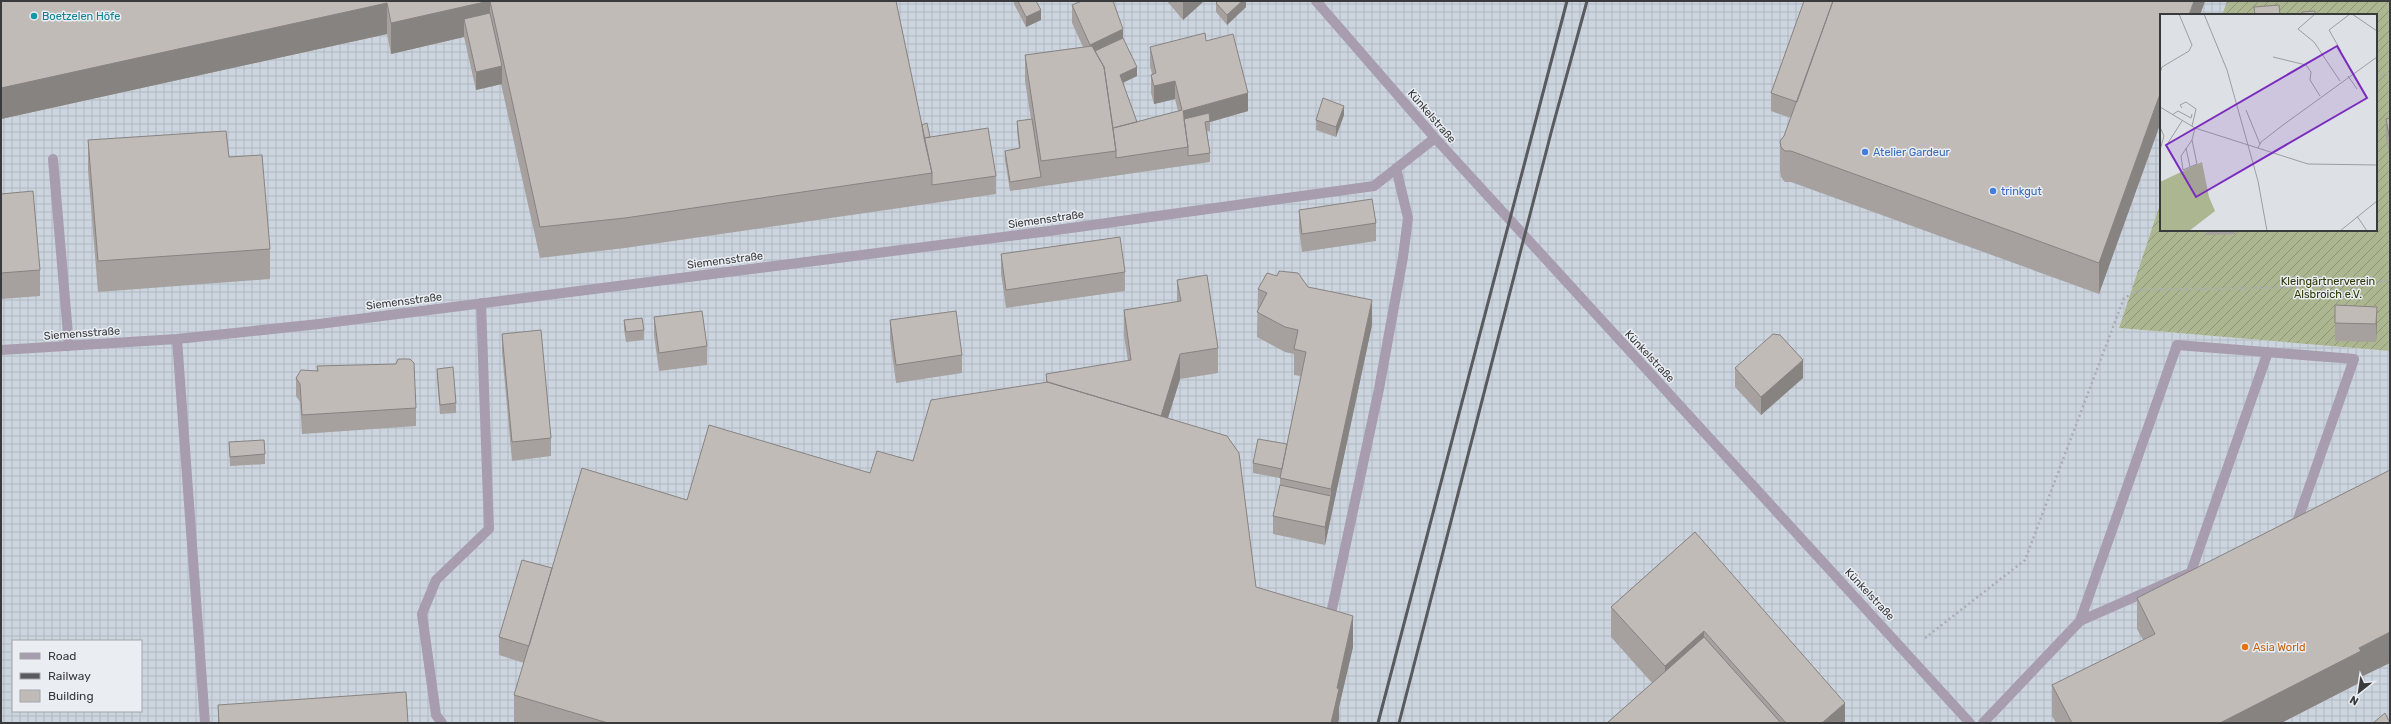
<svg xmlns="http://www.w3.org/2000/svg" width="2391" height="724" font-family="Rubik,sans-serif">
<style>
.industrial{fill:url(#industrial-grid);fill-rule:evenodd}
.garden{fill:url(#garden-furrows)}
.lines{fill:none;stroke-linecap:round;stroke-linejoin:round}
.path{stroke:#aaacb1;stroke-width:2.5;stroke-dasharray:2 3;stroke-linecap:butt}
.minor{stroke:#a79dae;stroke-width:10}
.rail{stroke:#585a5d;stroke-width:3}
.wall{fill:#a6a19e}
.shaded-wall{fill:#878381}
.building{fill:#c1bbb8;stroke:#878381}
.culture-dot{fill:#0f9aa8;stroke:#eaedf2;stroke-width:1.5}
.shop-dot{fill:#3f7fe0;stroke:#eaedf2;stroke-width:1.5}
.food-dot{fill:#e8710a;stroke:#eaedf2;stroke-width:1.5}
.labels{text-anchor:middle;stroke-width:3;stroke-linejoin:round;paint-order:stroke}
.culture-label{font-size:11px;fill:#0d838f;stroke:#eaedf2;text-anchor:start}
.street-label{font-size:11px;fill:#383a3c;stroke:#eaedf2}
.shop-label{font-size:11px;fill:#366cbe;stroke:#eaedf2;text-anchor:start}
.park-label{font-size:11px;fill:#2d3602;stroke:#eaedf2}
.food-label{font-size:11px;fill:#c56008;stroke:#eaedf2;text-anchor:start}
.inset-road{fill:none;stroke:#9b9ea1;stroke-width:1}
.view{fill:#7b2cbf;fill-opacity:0.15;stroke:#7b2cbf;stroke-width:2}
.inset-edge{fill:none;stroke:#383a3c;stroke-width:2}
</style>
<defs>
<pattern id="industrial-grid" width="8" height="8" patternUnits="userSpaceOnUse"><rect width="8" height="8" fill="#ccd5df"/><path d="M0 4h8M4 0v8" fill="none" stroke="#b0b8c0"/></pattern>
<pattern id="garden-furrows" width="10" height="10" patternUnits="userSpaceOnUse"><rect width="10" height="10" fill="#acb690"/><path d="M-1 1l2-2M0 10L10 0M9 11l2-2" fill="none" stroke="#8d9577"/></pattern>
</defs>
<rect width="100%" height="100%" fill="#dde0e5"/>
<path class="industrial" d="M1 1H2227L2222 15H2161V201L2119 328 2390 351V723H1ZM13 641H141V711H13Z"/>
<path class="garden" d="M2227 1H2390V351L2119 328 2161 201V230H2376V15H2222Z"/>
<g class="lines">
<path class="path" d="M2376 76 2390 73
M1925 638 2025 560 2124 298 2139 290 2351 286 2390 280"/>
<path class="minor" d="M1316 1 1435 138 1970 723
M53 159 69 346
M177 339 205 723
M1 350 177 339 319 324 1042 232 1374 186 1435 138
M2191 572 2268 352
M1332 609 1379 389 1403 257 1408 218 1396 168
M2080 621 2177 345 2354 359 2297 522 2290 525
M442 723 436 715 422 614 436 580 489 529 481 303
M1983 723 2080 621 2187 574"/>
<path class="rail" d="M1378 723 1567 1
M1399 723 1552 129 1587 1"/>
</g>
<path class="wall" d="M1 1H896L922 125 930 137 996 176V194L625 248 540 258 501 84 476 90 464 37 391 54 387 34 1 119Z
M1014 1H1036L1041 20 1026 27 1014 4Z
M1167 1H1204L1183 20Z
M1246 1V7L1227 25 1216 12V3Z
M1804 1H2205L2200 15H2161L2099 294 1791 182H1785L1781 177 1780 171V141L1784 136 1791 118 1771 111V93Z
M1072 5 1123 38 1137 76 1123 83 1137 122 1178 111 1175 99 1154 104 1151 93V75L1152 74 1150 66V47L1206 41 1248 111 1210 122V131H1207L1210 153V162L1010 191 1005 160V151L1019 149 1017 131V121L1031 119 1025 81V55L1083 47 1072 23Z
M1344 115 1336 137 1316 130V120Z
M2390 118V159L2386 137V119Z
M88 140 229 157 270 249V279L98 292 88 171Z
M1 194 40 270V296L1 299Z
M1299 210 1376 223V241L1302 252 1299 229Z
M2206 230H2235V234L2206 235Z
M1001 254 1125 272V291L1006 308 1001 273Z
M1177 280 1218 348V373L1180 379 1168 418 1256 587 1353 647 1339 707V719L1338 723H514V695L524 663 499 655V637L552 568 687 500 870 473 913 461 1046 383V374L1128 361 1124 336V310L1177 302Z
M1308 287 1372 325 1325 545 1273 534V516L1280 485V478L1253 473V463L1287 444 1301 376 1294 375V354L1285 352 1257 337 1258 289Z
M2335 305 2377 307 2376 342 2335 341Z
M654 317 707 346V365L659 371 654 335Z
M624 320 644 330V340L626 342 624 329Z
M890 320 962 355V373L896 383 890 339Z
M502 334 551 438V456L512 461 502 352Z
M317 366 416 408V426L302 434 300 402 296 396V378L317 371Z
M1735 368 1803 378 1761 415 1735 387Z
M437 369 456 403V413L440 414 437 378Z
M229 442 265 454V464L230 466Z
M1695 532 1845 723H1607L1652 683 1611 637V607Z
M2137 598 2361 677V682L2281 723H2056L2052 716V685L2143 640 2137 629Z
M218 705 408 723H218Z"/>
<path class="shaded-wall" d="M490 1V32L464 19V37L391 54V23Z
M1183 1H1204L1183 20Z
M1242 1H1246V7L1227 25V15Z
M2194 1H2205L2200 15H2189Z
M387 3V34L1 119V88Z
M1041 10V20L1026 27V17Z
M1123 29V48L1090 58V45Z
M502 66V84L476 90V72Z
M1137 67V76L1120 84V75Z
M1175 81V99L1154 104V86Z
M2161 91V122L2099 294V263Z
M1248 93V111L1210 122H1205L1184 129 1183 111Z
M1344 106V115L1336 137V127Z
M1372 300V325L1325 545V527L1331 496V489Z
M2377 307V325L2376 342V324Z
M1180 354V379L1159 447V421Z
M1803 360V378L1761 415V397Z
M1353 616V647L1339 707V719L1338 723H1331L1337 688Z
M1704 631V662L1665 697V666Z
M2390 632V663L2361 677V682L2281 723H2220L2359 648Z
M1845 703V723H1822Z"/>
<path class="building" d="M1 1H489L391 23 387 3 1 88Z
M490 1H896L932 173 625 218 540 227Z
M1018 1H1036L1041 10 1026 17Z
M1082 1H1113L1123 29 1090 45 1072 5Z
M1218 1H1242L1227 15 1216 3Z
M1804 1H1833L1797 102 1771 93Z
M1833 1H2194L2189 15H2161V91L2099 263 1791 151H1785L1781 147 1780 141 1784 136Z
M2279 5 2280 15H2255L2254 7Z
M2315 11V15H2302V12Z
M490 13 502 66 476 72 464 19Z
M1205 33 1206 41 1233 34 1248 93 1183 111 1188 147 1116 158V151L1113 128 1182 110 1175 81 1154 86 1151 75 1156 73 1150 47Z
M1123 38 1137 67 1120 75 1137 122 1113 128 1104 67 1095 51Z
M1092 46 1104 67 1116 151 1041 161 1025 55Z
M1323 98 1344 106 1336 127 1316 120Z
M1209 113 1210 121 1205 122 1210 153 1188 156V147L1184 119Z
M2390 118V140L2386 119Z
M1032 119 1041 177 1010 182 1005 151 1020 148 1017 121Z
M927 123 930 137 924 138 922 125Z
M988 128 996 176 932 185V173L924 138Z
M226 131 229 157 262 155 270 249 98 261 88 140Z
M33 191 40 270 1 273V194Z
M1372 199 1376 223 1302 234 1299 210Z
M1120 237 1125 272 1006 290 1001 254Z
M1279 271 1298 273 1308 287 1372 300 1331 489 1280 478 1306 352 1294 349 1298 330 1285 327 1257 312 1267 293 1258 289 1267 273 1277 276Z
M1207 275 1218 348 1180 354 1161 416 1047 382 1046 374 1131 360 1124 310 1181 301 1177 280Z
M2335 305 2377 307 2376 324 2335 323Z
M702 311 707 346 659 353 654 317Z
M956 311 962 355 896 365 890 320Z
M642 318 644 330 626 332 624 320Z
M541 330 551 438 512 442 502 334Z
M1773 334 1780 335 1803 360 1761 397 1735 368Z
M398 359H410L414 363 416 408 302 415 300 384 296 378 301 370 318 371 317 366 396 364Z
M453 367 456 403 440 405 437 369Z
M1048 382 1227 436 1239 453 1256 587 1353 616 1337 688 1339 689 1331 723H608L514 695 582 468 687 500 709 425 870 473 877 451 913 461 931 400Z
M1258 439 1287 444 1282 469 1253 463Z
M264 440 265 454 230 457 229 442Z
M2390 470V632L2359 648 2361 651 2220 723H2072L2052 685 2155 634 2137 598Z
M1280 485 1331 496 1325 527 1273 516Z
M1695 532 1845 703 1822 723H1786L1704 631 1665 666 1611 607Z
M522 560 552 568 529 646 499 637Z
M1704 637 1781 723H1607Z
M406 692 408 723H219L218 705Z
M2385 713 2390 723H2373Z"/>
<circle class="culture-dot" cx="34" cy="16" r="4"/>
<g class="shop-dot">
<circle cx="1865" cy="152" r="4"/>
<circle cx="1993" cy="191" r="4"/>
</g>
<circle class="food-dot" cx="2245" cy="647" r="4"/>
<g class="labels">
<g class="culture-label">
<text x="42" y="20">Boetzelen Höfe</text>
</g>
<g class="street-label">
<text transform="translate(1432 116) rotate(49)" y="4">Künkelstraße</text>
<text transform="translate(1046 219) rotate(-8)" y="4">Siemensstraße</text>
<text transform="translate(725 260) rotate(-7)" y="4">Siemensstraße</text>
<text transform="translate(404 301) rotate(-7)" y="4">Siemensstraße</text>
<text transform="translate(82 333) rotate(-4)" y="4">Siemensstraße</text>
<text transform="translate(1650 356) rotate(47)" y="4">Künkelstraße</text>
<text transform="translate(1870 594) rotate(47)" y="4">Künkelstraße</text>
</g>
<g class="shop-label">
<text x="1873" y="156">Atelier Gardeur</text>
<text x="2001" y="195">trinkgut</text>
</g>
<g class="park-label">
<text x="2328" y="285">Kleingärtnerverein<tspan x="2328" dy="13">Alsbroich e.V.</tspan></text>
</g>
<g class="food-label">
<text x="2253" y="651">Asia World</text>
</g>
</g>
<g transform="translate(2160 14)">
<rect width="217" height="217" fill="#dde0e5"/>
<path d="M42 148 49 183 55 197 29 217H0V168Z" fill="#acb690"/>
<path class="inset-road" d="M44 0 67 56 98 167 107 217M155 0 138 15 154 28 180 67M192 0 217 17M181 37 169 16 190 0M113 43 146 51 151 58 150 66 160 82M0 59 2 53 29 37 32 31 19 0M188 62 197 75M0 93 35 114 148 150 217 151M22 94 20 91 26 88 36 95 32 112M86 96 100 130M12 101 18 97 31 104 32 100M0 113 4 122 0 136M32 126 21 142 23 156 37 150 32 126 35 114M8 129 22 107M26 134 30 153M98 134 101 128 123 111 217 43M197 202 207 217M180 217 217 187"/>
<path class="view" d="M177 32 207 84 36 183 6 131Z"/>
<rect width="217" height="217" class="inset-edge"/>
</g>
<rect width="2391" height="724" fill="none" stroke="#383a3c" stroke-width="4"/>
<rect x="12" y="640" width="130" height="72" fill="#eaedf2" stroke="#a3a5a9"/>
<rect x="20" y="653" width="20" height="6" fill="#a79dae" stroke="#a3a5a9"/>
<text x="48" y="660" font-size="12" fill="#383a3c">Road</text>
<rect x="20" y="673" width="20" height="6" fill="#585a5d" stroke="#a3a5a9"/>
<text x="48" y="680" font-size="12" fill="#383a3c">Railway</text>
<rect x="20" y="690" width="20" height="12" fill="#c1bbb8" stroke="#a3a5a9"/>
<text x="48" y="700" font-size="12" fill="#383a3c">Building</text>
<g transform="translate(2359 692) rotate(210)" stroke="#eaedf2" stroke-width="3" paint-order="stroke">
<path d="M0-3L7 15L0 10L-7 15Z" fill="#383a3c"/>
<text y="-6" font-size="11" font-weight="bold" text-anchor="middle" fill="#383a3c">N</text>
</g>
</svg>
